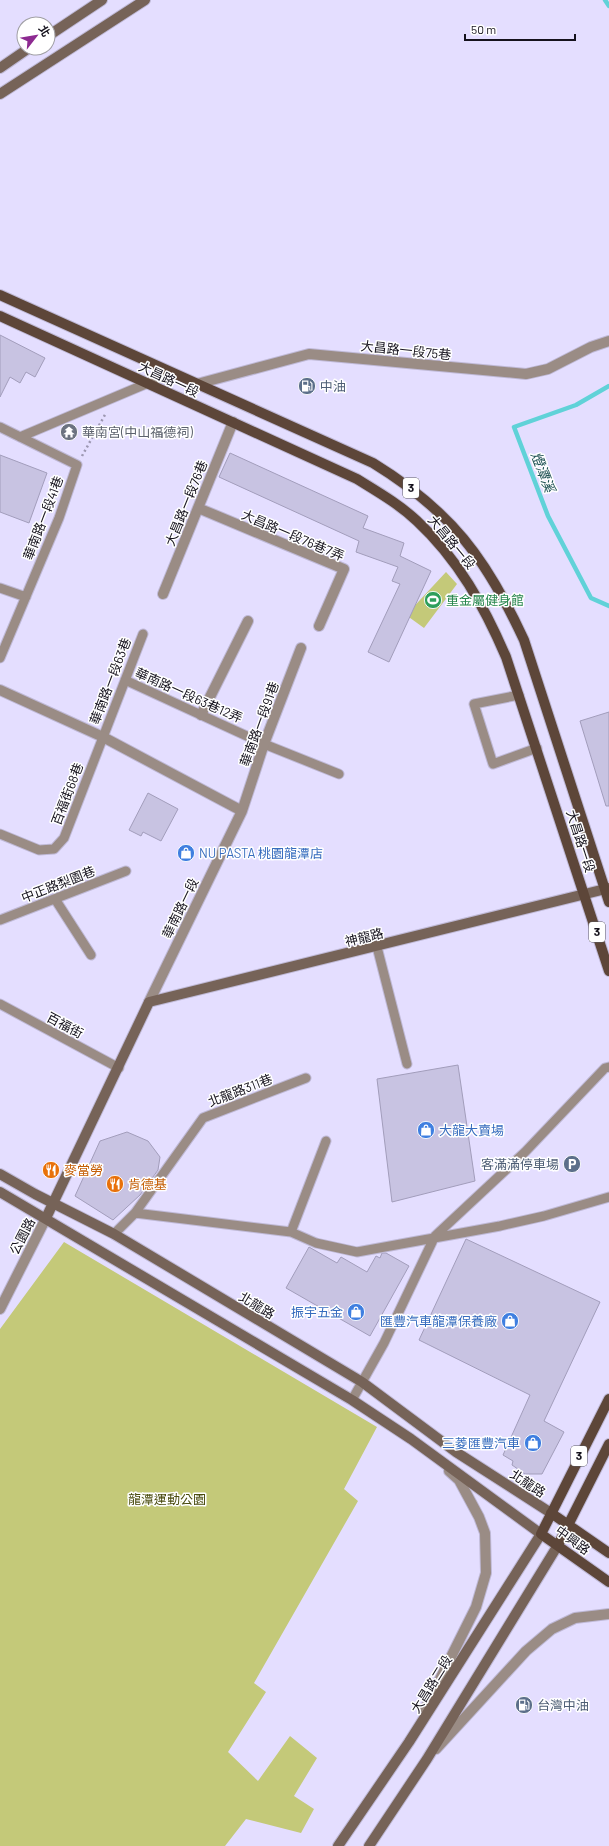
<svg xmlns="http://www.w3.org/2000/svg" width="609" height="1846" font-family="Barlow,'Noto Sans TC',sans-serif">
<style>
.green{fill:#c4c979}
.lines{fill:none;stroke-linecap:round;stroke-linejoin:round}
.stream{stroke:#60d2d8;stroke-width:4.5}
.building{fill:#c8c3e2;stroke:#a29dbb}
.lane-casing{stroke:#bfb9d6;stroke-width:11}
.street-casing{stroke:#bfb9d6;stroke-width:12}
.secondary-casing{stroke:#bfb9d6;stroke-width:12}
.primary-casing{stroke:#bfb9d6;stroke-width:12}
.path{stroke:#9c97b1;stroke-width:2.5;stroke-dasharray:2 3;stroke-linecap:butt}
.lane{stroke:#9a8c85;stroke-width:9}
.street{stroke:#9a8c85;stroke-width:10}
.secondary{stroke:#766358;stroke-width:10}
.primary{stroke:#5d4639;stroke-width:10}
.labels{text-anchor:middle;stroke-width:3;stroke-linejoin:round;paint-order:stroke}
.shield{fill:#fff;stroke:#5b5961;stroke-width:1}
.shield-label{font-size:12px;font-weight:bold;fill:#15121d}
.street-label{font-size:13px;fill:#15121d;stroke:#fff}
.service-label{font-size:13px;fill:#4e5e75;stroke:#fff;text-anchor:start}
.worship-label{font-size:13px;fill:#5b616d;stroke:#fff;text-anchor:start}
.leisure-label{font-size:13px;fill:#27864d;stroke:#fff;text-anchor:start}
.shop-label{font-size:13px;fill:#366cbe;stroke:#fff;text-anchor:end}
.food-label{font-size:13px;fill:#c56008;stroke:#fff;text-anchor:start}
.park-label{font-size:13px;fill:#4a4c0f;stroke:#fff}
.water-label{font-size:14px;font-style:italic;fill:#215355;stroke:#fff}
</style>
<rect width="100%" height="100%" fill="#e4deff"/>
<path class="green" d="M446 572 457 584 424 628 406 615Z
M64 1242 377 1427 344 1489 358 1501 254 1683 266 1692 228 1752 258 1781 290 1736 317 1758 294 1796 314 1809 301 1833 246 1819 225 1846H0V1329Z"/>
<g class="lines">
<path class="stream" d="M605 0 609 6
M609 386 576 405 514 427 548 516 591 598 609 606"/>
</g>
<path class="building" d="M0 335 45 358 35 377 26 372 20 383 10 377 0 397Z
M230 453 368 516 363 528 404 543 400 556 431 571 389 662 368 652 400 584 392 581 398 567 356 552 359 541 219 477Z
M0 455 47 473 29 523 0 512Z
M609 712V806H606L580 721Z
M148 793 178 809 161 841 143 832 141 836 129 830Z
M458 1065 475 1181 392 1202 377 1079Z
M127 1132 148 1141 160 1157 158 1170 140 1195 113 1220 75 1196 100 1141Z
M466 1239 600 1302 544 1421 564 1432 542 1474H525L512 1465 513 1461 503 1455 530 1395 419 1340Z
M309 1247 337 1263 341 1257 367 1272 376 1256 380 1258 382 1253H386L409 1266 370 1336 286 1288Z"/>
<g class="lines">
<defs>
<path id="lane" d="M0 427 77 465 59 518 0 658
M20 437 148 383 169 372
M0 588 26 597
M125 680 264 744 339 774
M519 695 474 704 493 764 537 748
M0 834 39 850 54 849 64 838 143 634
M55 899 91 955
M0 920 126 871
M377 947 407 1064
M0 1004 119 1068
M135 1213 291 1232 316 1243 357 1252 500 1226 544 1216 609 1197
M291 1232 326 1141
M114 1234 135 1213 203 1118 306 1078
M352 1400 384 1343 435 1236 525 1152 605 1068 609 1067"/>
<path id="street" d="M197 384 309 354 526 374 548 369 591 347 609 341
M198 508 344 569 319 626
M163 594 233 422
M0 690 103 737 242 811
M201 715 248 621
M149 1002 242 811 264 744 301 648
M0 1309 46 1218
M425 1709 476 1607 486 1573 485 1533 479 1517 459 1480 449 1471
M436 1749 526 1651 552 1629 575 1618 609 1614"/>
<path id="secondary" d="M48 36 102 0
M0 68 29 48
M0 94 145 0
M0 1174 35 1194 114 1234 362 1382 456 1452 551 1513
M0 1192 352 1400 411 1439 541 1534 409 1742 338 1846
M46 1218 149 1002 609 888
M369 1846 427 1759 558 1545"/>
<path id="primary" d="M0 295 373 463C451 511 486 558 524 640L609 902
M0 316 357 479C378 492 399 504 417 521 458 559 484 606 506 657L609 971
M609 1399 541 1534 609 1582
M551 1513 609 1553
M558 1545 609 1444"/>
</defs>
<use href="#lane" class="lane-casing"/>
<use href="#street" class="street-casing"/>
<use href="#secondary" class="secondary-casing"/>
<use href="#primary" class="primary-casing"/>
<path class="path" d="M82 456 106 413"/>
<use href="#lane" class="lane"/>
<use href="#street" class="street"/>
<use href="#secondary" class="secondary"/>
<use href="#primary" class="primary"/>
</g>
<defs>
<symbol id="fuel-disc" viewBox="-11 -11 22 22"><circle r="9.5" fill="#5c6f8a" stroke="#fff"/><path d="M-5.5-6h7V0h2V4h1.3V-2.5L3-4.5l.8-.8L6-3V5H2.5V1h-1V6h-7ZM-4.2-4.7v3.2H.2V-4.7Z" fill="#fff"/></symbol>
<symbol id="temple-disc" viewBox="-11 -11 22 22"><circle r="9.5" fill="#6b7280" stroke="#fff"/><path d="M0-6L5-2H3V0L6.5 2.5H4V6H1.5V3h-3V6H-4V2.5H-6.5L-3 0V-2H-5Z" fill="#fff"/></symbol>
<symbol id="stadium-disc" viewBox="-11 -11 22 22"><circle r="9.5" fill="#2e9e5b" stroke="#fff"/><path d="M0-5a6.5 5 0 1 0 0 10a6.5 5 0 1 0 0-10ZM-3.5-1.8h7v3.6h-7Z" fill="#fff"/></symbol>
<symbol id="shop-disc" viewBox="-11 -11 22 22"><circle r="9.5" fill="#3f7fe0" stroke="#fff"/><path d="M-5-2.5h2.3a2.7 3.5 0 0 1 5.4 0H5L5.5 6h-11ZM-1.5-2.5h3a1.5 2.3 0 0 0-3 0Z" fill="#fff"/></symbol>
<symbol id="parking-disc" viewBox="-11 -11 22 22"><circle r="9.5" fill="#5c6f8a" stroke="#fff"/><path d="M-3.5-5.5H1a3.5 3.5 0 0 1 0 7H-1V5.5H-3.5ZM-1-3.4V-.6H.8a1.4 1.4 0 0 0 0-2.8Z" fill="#fff"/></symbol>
<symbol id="restaurant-disc" viewBox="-11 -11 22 22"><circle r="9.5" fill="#e8710a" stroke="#fff"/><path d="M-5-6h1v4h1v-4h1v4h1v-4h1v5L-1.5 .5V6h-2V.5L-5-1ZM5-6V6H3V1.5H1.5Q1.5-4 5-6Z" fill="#fff"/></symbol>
</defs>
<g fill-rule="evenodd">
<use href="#fuel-disc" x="297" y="376" width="20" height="20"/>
<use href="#temple-disc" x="59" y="422" width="20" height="20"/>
<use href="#stadium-disc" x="423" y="590" width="20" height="20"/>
<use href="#shop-disc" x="176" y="843" width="20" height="20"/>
<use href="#shop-disc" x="416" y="1120" width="20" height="20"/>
<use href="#parking-disc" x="562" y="1154" width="20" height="20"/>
<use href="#restaurant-disc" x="41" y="1160" width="20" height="20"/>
<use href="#restaurant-disc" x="105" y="1174" width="20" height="20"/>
<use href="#shop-disc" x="346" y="1302" width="20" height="20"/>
<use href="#shop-disc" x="500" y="1311" width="20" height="20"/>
<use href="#shop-disc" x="523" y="1433" width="20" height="20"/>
<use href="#fuel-disc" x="514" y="1695" width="20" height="20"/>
</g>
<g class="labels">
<g class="shield">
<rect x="403" y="478" width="16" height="20" rx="3"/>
<rect x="589" y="922" width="16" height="20" rx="3"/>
<rect x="571" y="1446" width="16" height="20" rx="3"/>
</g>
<g class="shield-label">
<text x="411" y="492">3</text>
<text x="597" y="936">3</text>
<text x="579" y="1460">3</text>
</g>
<g class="street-label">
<text transform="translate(406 350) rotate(6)" y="5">大昌路一段75巷</text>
<text transform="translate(169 379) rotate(25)" y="5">大昌路一段</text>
<text transform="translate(186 503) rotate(-68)" y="5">大昌路一段76巷</text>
<text transform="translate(43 518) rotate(-69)" y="5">華南路一段41巷</text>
<text transform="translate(293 535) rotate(23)" y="5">大昌路一段76巷7弄</text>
<text transform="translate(452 542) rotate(50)" y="5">大昌路一段</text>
<text transform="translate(110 681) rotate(-69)" y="5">華南路一段63巷</text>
<text transform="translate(189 695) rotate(24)" y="5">華南路一段63巷12弄</text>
<text transform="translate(259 724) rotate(-70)" y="5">華南路一段91巷</text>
<text transform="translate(67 794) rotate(-69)" y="5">百福街68巷</text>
<text transform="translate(581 841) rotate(72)" y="5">大昌路一段</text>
<text transform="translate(58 884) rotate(-21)" y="5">中正路梨園巷</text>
<text transform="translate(180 908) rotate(-64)" y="5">華南路一段</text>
<text transform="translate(364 937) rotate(-14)" y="5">神龍路</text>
<text transform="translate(65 1025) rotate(28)" y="5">百福街</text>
<text transform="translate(240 1090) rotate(-21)" y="5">北龍路311巷</text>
<text transform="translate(22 1236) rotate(-63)" y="5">公園路</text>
<text transform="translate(257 1305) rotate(31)" y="5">北龍路</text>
<text transform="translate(528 1483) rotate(33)" y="5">北龍路</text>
<text transform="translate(573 1540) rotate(36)" y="5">中興路</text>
<text transform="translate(431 1684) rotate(-58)" y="5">大昌路二段</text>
</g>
<g class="service-label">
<text x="320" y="391">中油</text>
<text x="559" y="1169" text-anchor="end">客滿滿停車場</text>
<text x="537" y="1710">台灣中油</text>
</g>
<g class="worship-label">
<text x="82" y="437">華南宮(中山福德祠)</text>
</g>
<g class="leisure-label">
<text x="446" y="605">重金屬健身館</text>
</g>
<g class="shop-label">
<text x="199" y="858" text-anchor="start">NU PASTA 桃園龍潭店</text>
<text x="439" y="1135" text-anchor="start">大龍大賣場</text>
<text x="343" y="1317">振宇五金</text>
<text x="497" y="1326">匯豐汽車龍潭保養廠</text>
<text x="520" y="1448">三菱匯豐汽車</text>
</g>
<g class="food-label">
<text x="64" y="1175">麥當勞</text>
<text x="128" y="1189">肯德基</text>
</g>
<g class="park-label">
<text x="167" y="1504">龍潭運動公園</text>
</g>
<g class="water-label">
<text transform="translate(543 472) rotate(69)" y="5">燈潭溪</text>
</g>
</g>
<g transform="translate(36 36) rotate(59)"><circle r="19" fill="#ffffff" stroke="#a1a0a5"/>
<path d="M0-3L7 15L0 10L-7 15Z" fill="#8d2a91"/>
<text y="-6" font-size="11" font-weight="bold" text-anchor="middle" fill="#15121d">北</text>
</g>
<path d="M465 34v6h110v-6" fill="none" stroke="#15121d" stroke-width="2"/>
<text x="471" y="34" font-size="12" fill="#15121d" stroke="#ffffff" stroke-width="3" paint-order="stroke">50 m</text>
</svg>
